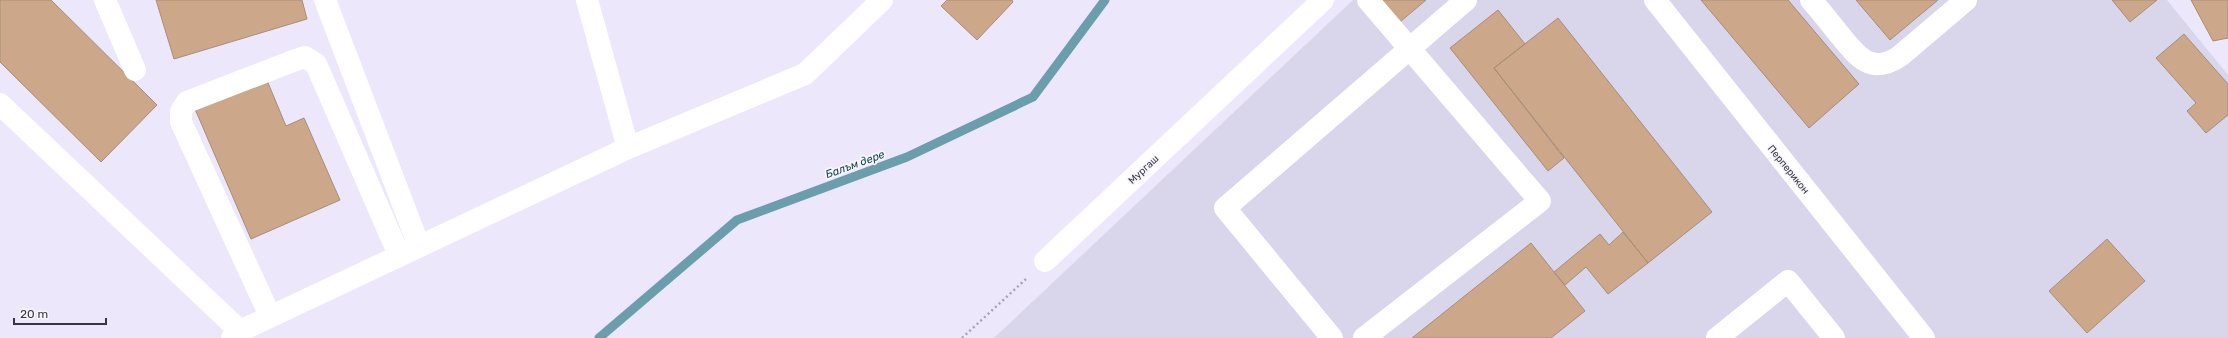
<svg xmlns="http://www.w3.org/2000/svg" width="2228" height="338" font-family="Rubik,sans-serif">
<style>
.industrial{fill:#d9d6ec}
.lines{fill:none;stroke-linecap:round;stroke-linejoin:round}
.stream{stroke:#6a9ead;stroke-width:9}
.building{fill:#cca789;stroke:#a88d78}
.path{stroke:#a7a3b4;stroke-width:2.5;stroke-dasharray:2 3;stroke-linecap:butt}
.minor{stroke:#fff;stroke-width:22}
.labels{text-anchor:middle;stroke-width:3.5;stroke-linejoin:round;paint-order:stroke}
.street-label{font-size:10px;fill:#383441;stroke:#f8f6fd}
.water-label{font-size:11px;font-style:italic;fill:#144350;stroke:#f8f6fd}
</style>
<rect width="100%" height="100%" fill="#ece7fa"/>
<path class="industrial" d="M1353 0H2167L2228 75V338H994Z"/>
<g class="lines">
<path class="stream" d="M599 338 737 220 907 157 1033 97 1105 0"/>
</g>
<path class="building" d="M0 0H51L157 105 101 162 0 62Z
M156 0H302L307 19 174 59Z
M947 0H1012L1013 2 977 40 941 6Z
M1381 0H1426L1400 22Z
M1701 0H1788L1859 84 1809 128Z
M1856 0H1938L1890 40Z
M2112 0H2157L2130 22Z
M2191 0H2228V38L2213 41Z
M1498 10 1525 44 1494 68 1564 158 1548 171 1450 48Z
M1558 18 1712 212 1648 263 1494 68Z
M2184 34 2228 84V115L2206 133 2187 111 2196 103 2156 58Z
M266 78 286 126 304 118 340 200 251 239 195 109Z
M1623 232 1648 263 1608 294 1586 267 1565 285 1554 272 1600 234 1609 245Z
M2107 239 2145 281 2087 333 2049 291Z
M1531 243 1585 311 1551 338H1412Z"/>
<g class="lines">
<path class="path" d="M962 338 1026 279"/>
<path class="minor" d="M105 0 135 70
M325 0 419 246
M587 0 628 148
M1655 0 1924 338
M1811 0C1821 11 1830 23 1839 34 1857 56 1871 76 1900 56L1966 0
M0 104 240 331
M1045 261 1323 0
M270 316 181 122V111L187 102 293 61 305 57 316 64 399 255
M232 338 240 331 628 148 805 74 882 0
M1332 338 1225 208 1466 0
M1364 338 1540 201 1368 0
M1717 338 1788 281 1834 338"/>
</g>
<g class="labels">
<g class="street-label">
<text transform="translate(1143 169) rotate(-43)" y="4">Мургаш</text>
<text transform="translate(1789 169) rotate(51)" y="4">Перперикон</text>
</g>
<g class="water-label">
<text transform="translate(855 164) rotate(-20)" y="4">Балъм дере</text>
</g>
</g>
<path d="M14 318v6h92v-6" fill="none" stroke="#383441" stroke-width="2"/>
<text x="20" y="318" font-size="12" fill="#383441" stroke="#f8f6fd" stroke-width="3" paint-order="stroke">20 m</text>
</svg>
